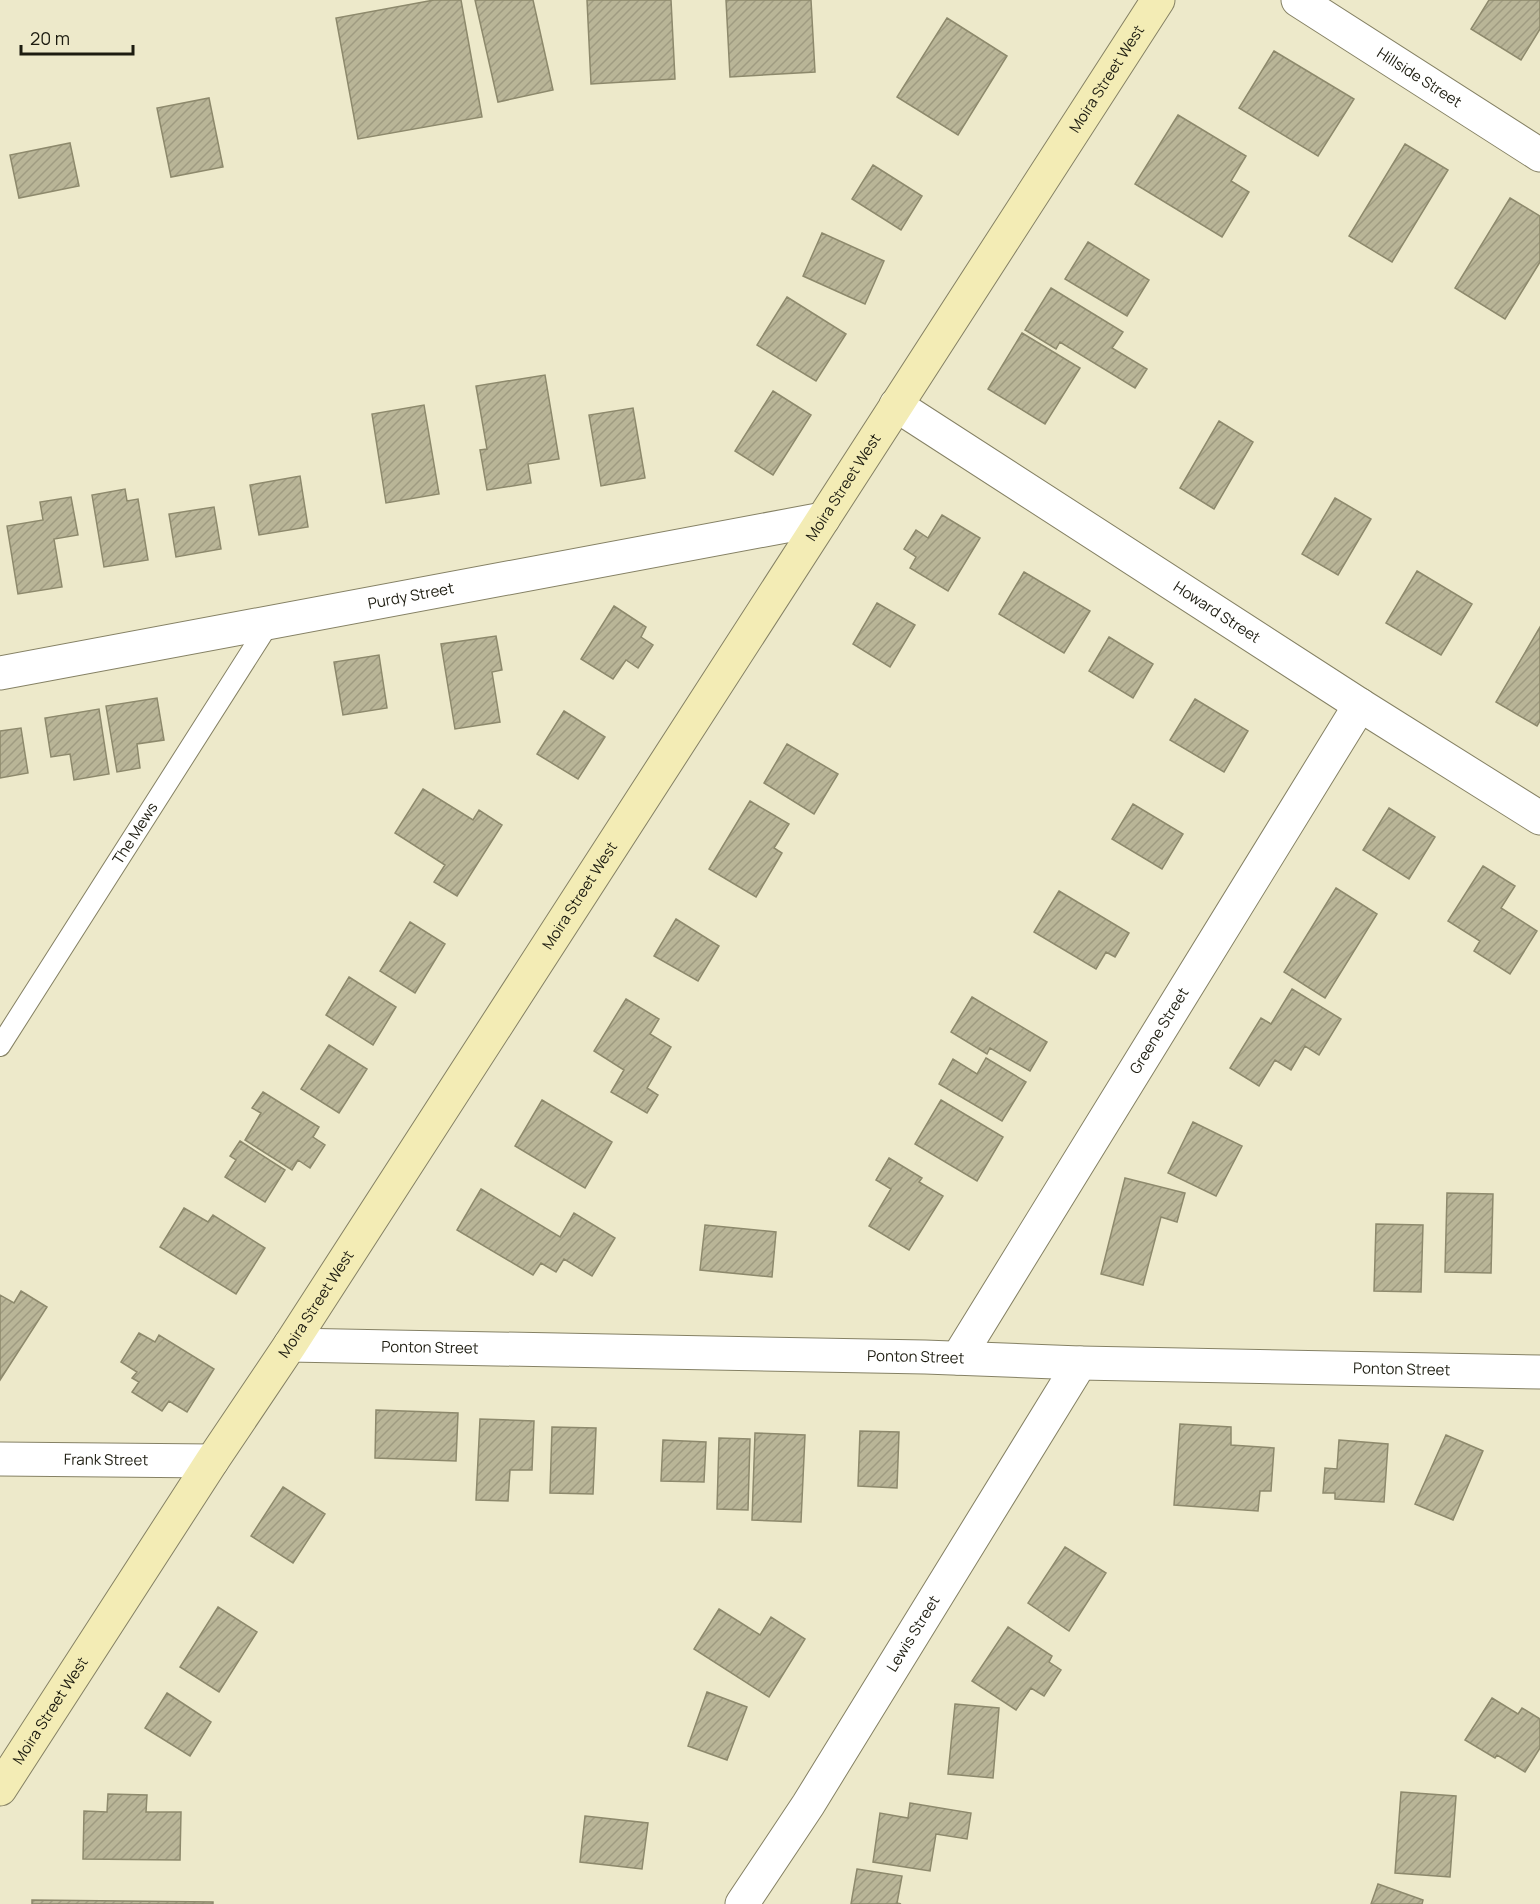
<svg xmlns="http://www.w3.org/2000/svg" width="1540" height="1904" font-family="Manrope,sans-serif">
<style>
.building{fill:url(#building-hatch);stroke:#8d896c;stroke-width:1.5}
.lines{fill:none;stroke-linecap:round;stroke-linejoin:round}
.service-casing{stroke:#858164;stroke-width:22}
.minor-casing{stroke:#858164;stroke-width:35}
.secondary-casing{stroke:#858164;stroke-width:35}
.service{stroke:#fff;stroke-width:20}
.minor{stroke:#fff;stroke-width:33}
.secondary{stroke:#f3ecb5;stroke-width:33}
.labels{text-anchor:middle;stroke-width:5;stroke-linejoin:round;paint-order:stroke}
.street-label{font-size:15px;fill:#1d1c10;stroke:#ede9ca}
</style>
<defs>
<pattern id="building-hatch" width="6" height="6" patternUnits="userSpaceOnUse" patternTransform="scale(1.5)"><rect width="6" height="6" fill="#b9b597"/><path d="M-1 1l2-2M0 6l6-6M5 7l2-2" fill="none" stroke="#9f9b81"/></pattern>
</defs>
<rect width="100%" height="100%" fill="#ede9ca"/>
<path class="building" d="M434 0H461L482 117 358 139 336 18Z
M475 0H533L553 90 498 102Z
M587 0H671L675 79 591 84Z
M726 0H811L815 72 730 77Z
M1489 0H1540V29L1521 60 1471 29Z
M947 18 1007 56 958 135 897 97Z
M1274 51 1354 99 1318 156 1239 108Z
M209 98 223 167 171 177 157 108Z
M1178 115 1246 156 1231 181 1249 192 1222 237 1135 184Z
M70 143 79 186 19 198 10 155Z
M1405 144 1448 170 1392 262 1349 236Z
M873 165 922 196 901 230 852 199Z
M1510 198 1540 216V262L1505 319 1455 288Z
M822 233 884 261 865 304 803 276Z
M1088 242 1149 280 1127 316 1065 279Z
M1051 288 1123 332 1112 348 1147 369 1135 388 1060 342 1056 349 1025 330Z
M787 297 846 334 816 381 757 345Z
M1022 333 1080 368 1045 424 988 389Z
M545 375 559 459 528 464 531 483 487 490 480 450 487 449 476 386Z
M773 391 811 415 773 475 735 451Z
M424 405 439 494 386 503 372 414Z
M633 408 645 478 601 486 589 415Z
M1219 421 1253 442 1214 509 1180 488Z
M300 476 308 527 259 535 250 485Z
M125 489 127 501 138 499 148 560 104 567 92 495Z
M71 497 78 535 54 539 62 587 18 594 7 526 43 520 40 502Z
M1335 498 1371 519 1338 575 1302 554Z
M214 507 221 549 176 557 169 514Z
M942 515 980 538 948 591 910 568 916 557 904 549 916 530 928 538Z
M1417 571 1472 604 1441 655 1386 623Z
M1024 572 1090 611 1064 653 999 614Z
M877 603 915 625 890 667 853 644Z
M614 606 646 627 641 637 653 645 638 668 626 660 613 679 581 659Z
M1540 627V721L1537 726 1496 702Z
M496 636 502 670 492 672 500 722 455 729 441 644Z
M1109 637 1153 664 1133 698 1089 671Z
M379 655 387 708 343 715 334 662Z
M157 698 164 740 137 744 140 768 117 772 106 706Z
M1195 699 1248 731 1224 772 1170 740Z
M99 709 109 774 74 780 70 754 51 757 45 718Z
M564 711 605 737 578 779 537 754Z
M21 728 28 773 0 778V731Z
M787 744 838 774 814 814 764 783Z
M423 789 473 820 479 810 502 825 457 896 434 882 445 865 395 833Z
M750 801 789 824 774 848 782 853 756 897 709 869Z
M1133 804 1183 834 1162 869 1112 839Z
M1389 808 1435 837 1409 879 1363 850Z
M1483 866 1515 886 1501 908 1537 931 1510 974 1474 951 1480 941 1448 921Z
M1336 888 1377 914 1325 998 1284 972Z
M1059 891 1129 933 1115 957 1106 952 1096 969 1034 932Z
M676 919 719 946 698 981 654 956Z
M410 922 445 944 415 993 380 971Z
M349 977 396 1007 373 1045 326 1015Z
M1292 989 1341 1019 1319 1055 1305 1046 1291 1070 1275 1060 1259 1086 1230 1068 1261 1018 1271 1024Z
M972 997 1047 1042 1030 1071 990 1048 987 1054 951 1032Z
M626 999 659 1019 650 1034 671 1047 647 1088 658 1095 647 1113 611 1092 624 1070 594 1051Z
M329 1045 367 1069 339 1113 301 1089Z
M986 1058 1026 1082 1002 1121 939 1084 953 1059 977 1074Z
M263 1092 319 1127 313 1137 325 1145 310 1168 298 1160 292 1170 245 1140 261 1113 252 1108Z
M542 1100 612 1142 585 1188 515 1146Z
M941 1100 1003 1137 977 1181 915 1144Z
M1193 1122 1242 1146 1216 1196 1168 1173Z
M240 1141 285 1170 265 1202 225 1177 236 1160 230 1156Z
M889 1158 922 1178 919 1182 943 1196 909 1250 869 1226 891 1189 876 1180Z
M1125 1178 1185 1193 1177 1222 1161 1217 1143 1285 1101 1274Z
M481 1189 560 1237 574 1213 615 1238 592 1276 564 1259 556 1272 541 1263 533 1275 457 1230Z
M1447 1193 1493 1194 1491 1273 1445 1272Z
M184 1208 208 1222 213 1215 265 1248 236 1294 160 1247Z
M1376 1224 1423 1225 1421 1292 1374 1291Z
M705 1225 776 1232 772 1277 700 1270Z
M21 1291 47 1307 0 1380V1295L14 1303Z
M139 1333 155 1342 159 1335 214 1369 187 1412 169 1401 162 1411 132 1392 139 1382 132 1378 137 1372 121 1362Z
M376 1410 458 1413 456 1461 375 1458Z
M480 1419 534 1421 532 1470H510L508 1501 476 1500Z
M1180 1424 1231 1427V1445L1274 1448 1271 1491H1260L1258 1511 1174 1505Z
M552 1427 596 1428 593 1494 550 1493Z
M860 1431 899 1432 897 1488 858 1486Z
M755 1433 805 1435 801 1522 752 1520Z
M1446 1435 1483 1451 1453 1520 1415 1504Z
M719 1438 750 1439 748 1510 717 1509Z
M663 1440 706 1442 704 1482 661 1481Z
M1339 1440 1388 1444 1384 1502 1335 1499V1493H1323L1325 1468 1337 1469Z
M283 1487 325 1514 293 1563 251 1536Z
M1065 1547 1106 1573 1069 1631 1028 1603Z
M218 1607 257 1632 219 1692 180 1667Z
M719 1609 760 1635 771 1617 805 1639 769 1697 694 1649Z
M1008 1627 1052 1656 1049 1662 1061 1670 1044 1696 1031 1688 1016 1710 972 1681Z
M707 1692 747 1707 727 1760 688 1746Z
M167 1693 211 1722 190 1756 145 1728Z
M1492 1698 1518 1714 1522 1708 1540 1719V1748L1525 1772 1497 1755 1495 1758 1465 1740Z
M955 1704 999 1708 993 1778 948 1774Z
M1401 1792 1456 1796 1450 1877 1395 1873Z
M108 1794 147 1795 146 1812H181L180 1860 83 1859 84 1811 107 1812Z
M910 1803 971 1813 967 1839 936 1834 930 1871 873 1862 880 1813 908 1818Z
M585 1816 648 1823 642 1869 580 1862Z
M857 1869 902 1876 897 1903 901 1904H851Z
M1378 1884 1423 1900 1422 1904H1371Z
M32 1900 213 1902V1904H32Z"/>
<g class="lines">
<defs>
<g id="service">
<path id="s1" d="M0 1046 270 622"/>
</g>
<g id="minor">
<path id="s2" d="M1298 0 1540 155"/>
<path id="s3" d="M896 405 1360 705 1540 818"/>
<path id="s4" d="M0 673 823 519"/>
<path id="s5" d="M290 1345 925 1357 1080 1363 1540 1372"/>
<path id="s6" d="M958 1358 1360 705"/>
<path id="s7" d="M0 1459 212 1461"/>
<path id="s8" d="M742 1904 808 1805 1080 1363"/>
</g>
<g id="secondary">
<path id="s9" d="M0 1789 212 1461 290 1345 1158 0"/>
</g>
</defs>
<use href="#service" class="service-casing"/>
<use href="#minor" class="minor-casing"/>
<use href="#secondary" class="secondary-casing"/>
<use href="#service" class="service"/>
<use href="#minor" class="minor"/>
<use href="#secondary" class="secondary"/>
</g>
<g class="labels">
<g class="street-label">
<text dy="5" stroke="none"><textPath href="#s2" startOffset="144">Hillside Street</textPath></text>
<text dy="5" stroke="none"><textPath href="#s9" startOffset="2037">Moira Street West</textPath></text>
<text dy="5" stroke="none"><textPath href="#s9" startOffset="1551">Moira Street West</textPath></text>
<text dy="5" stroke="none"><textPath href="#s4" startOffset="418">Purdy Street</textPath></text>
<text dy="5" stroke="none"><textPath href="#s3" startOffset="382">Howard Street</textPath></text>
<text dy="5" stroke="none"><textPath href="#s1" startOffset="252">The Mews</textPath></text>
<text dy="5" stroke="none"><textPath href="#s9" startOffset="1065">Moira Street West</textPath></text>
<text dy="5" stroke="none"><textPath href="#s6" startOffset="384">Greene Street</textPath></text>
<text dy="5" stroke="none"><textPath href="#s9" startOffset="579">Moira Street West</textPath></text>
<text dy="5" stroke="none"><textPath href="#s5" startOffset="140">Ponton Street</textPath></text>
<text dy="5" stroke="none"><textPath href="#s5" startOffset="626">Ponton Street</textPath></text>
<text dy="5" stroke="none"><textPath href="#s5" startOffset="1112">Ponton Street</textPath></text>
<text dy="5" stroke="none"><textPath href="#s7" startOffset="106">Frank Street</textPath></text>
<text dy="5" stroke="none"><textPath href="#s8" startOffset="320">Lewis Street</textPath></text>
<text dy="5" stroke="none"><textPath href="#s9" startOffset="93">Moira Street West</textPath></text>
</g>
</g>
<path d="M21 45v9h112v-9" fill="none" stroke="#1d1c10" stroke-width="3"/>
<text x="30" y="45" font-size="18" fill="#1d1c10" stroke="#ede9ca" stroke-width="4.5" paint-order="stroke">20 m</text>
</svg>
